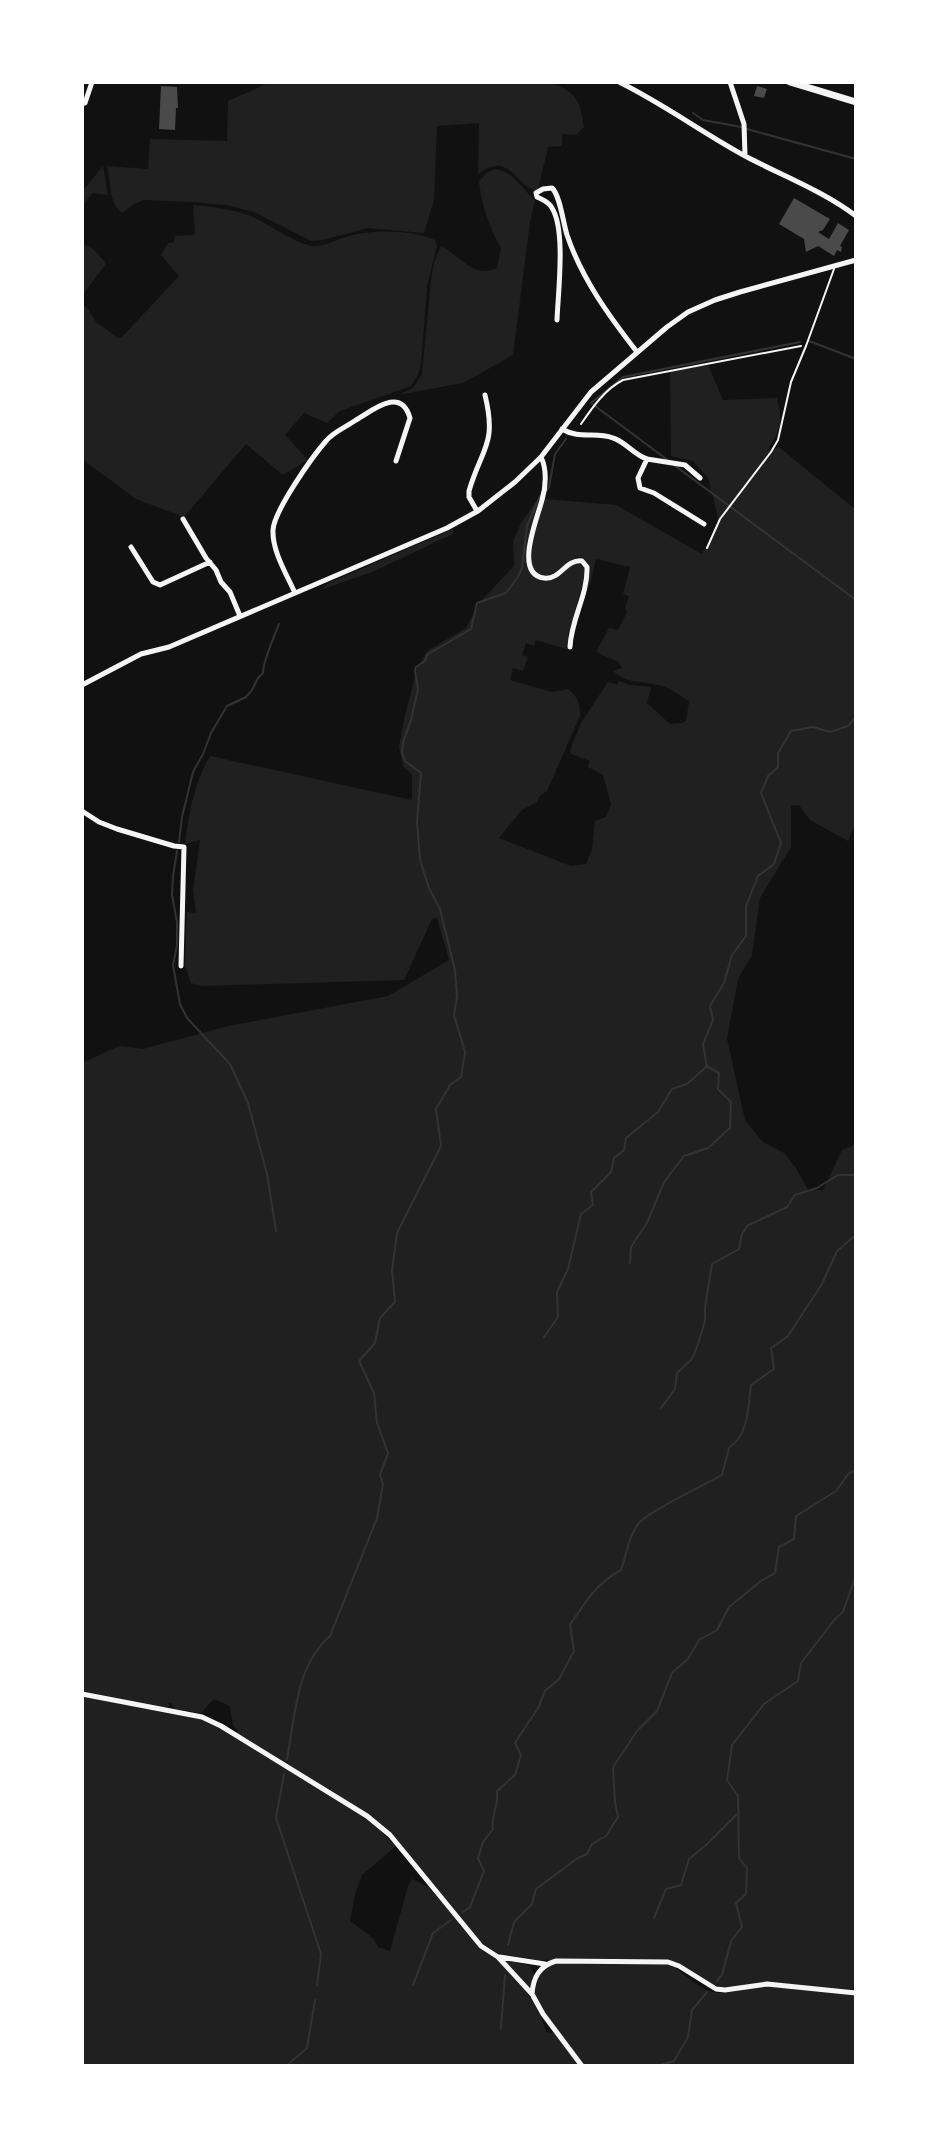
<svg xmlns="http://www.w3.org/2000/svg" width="938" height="2148" font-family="Ubuntu,sans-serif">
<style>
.green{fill:#202020}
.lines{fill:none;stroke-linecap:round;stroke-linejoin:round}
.stream{stroke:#333;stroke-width:2}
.building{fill:#4a4a4a}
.path{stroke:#f5f5f5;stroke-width:2}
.service{stroke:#f5f5f5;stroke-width:2}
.minor{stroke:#f5f5f5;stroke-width:5}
.primary{stroke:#f5f5f5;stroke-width:7}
</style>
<rect width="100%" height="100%" fill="#111"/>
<path class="green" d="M271 82H549C576 92 580 99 584 127L576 135 562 134V146L548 147 538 190 535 191C511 180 509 152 478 174L479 123 437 126 434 200 424 233 368 228 323 240 311 241 254 212 227 205 192 202 144 200 134 204 122 213C108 202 111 182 107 166L148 169 150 139 227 141 228 101Z
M103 166 108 195 93 193 82 205V188H85Z
M495 169C514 172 522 188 535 201L530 222 513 355 463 383 398 395 413 388 422 374 431 280 434 263 441 246C461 256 473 279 497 268L501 248C489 227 482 206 479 182L486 173Z
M193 205C213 207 234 209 253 217 267 223 301 247 314 246 326 246 338 239 349 236 375 229 411 230 435 240L437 246 427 286 421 364 418 375 411 386 340 411 327 423 304 413 285 435 308 460 283 475 246 444 184 517 136 499 82 459V304L88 309 96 322 118 338 122 337 179 276 161 255 168 243 174 242 175 236 193 235 195 233Z
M82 244 91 247 105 262V265L82 296Z
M708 365 723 400 777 398C783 424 781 428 767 451L779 447 856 510V822L848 841 810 820 799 805 791 806V847L760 898 752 955 738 979 727 1039 745 1120 763 1142 784 1153 796 1168 808 1190H823L842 1150 852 1146 856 1142V1990L767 1982 722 1988 714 1985 681 1965 636 1959 537 1960 497 1953 478 1940 398 1844 368 1814 235 1733 238 1731 233 1725 230 1706 214 1699 201 1713 175 1709 171 1703H169V1707H165L82 1691V1063L119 1046 143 1049 228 1026 388 996 449 960 437 918 432 919 404 980 201 986 191 983 185 965 187 912 196 913 193 890 200 840 185 844C189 812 194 784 210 756L412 800V775L403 766 399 747 405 715 417 669 427 651 466 628 480 602 514 566 513 541 521 523 537 500 541 499 527 561 542 580 555 579 569 565 576 562 584 567V579L568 635 569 650 536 640 534 646 526 643 522 655 528 657 523 671 513 668 510 680 552 692 568 689C578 697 580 703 580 716L547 791 540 796 537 802 522 810 499 838 571 866 586 864 592 849 595 821 606 817 611 804 603 775 588 767 590 761 571 754 570 750 581 723 608 682 617 685 619 681 630 685 651 687 647 703 670 724 682 723 686 721 689 701C679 695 669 687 658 685 642 681 626 684 613 671L622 668 618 662 596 652 609 628 618 630 627 612 625 608 629 596 623 594 630 567 596 559 590 585H587C590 520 557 591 536 572 522 558 540 515 545 499L616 505 702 554 719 522 708 478 693 461 671 456 670 371Z
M453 529V534L372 572 323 589 327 584Z
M82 1696 204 1719 367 1818 396 1846 362 1875 355 1894 350 1921 373 1938 378 1947 390 1951 408 1886 412 1879 428 1887 460 1922 459 1925C492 1954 535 1987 546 2032L554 2033 557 2036 581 2066H82Z
M507 1960 530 1966 534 1975 529 1989 506 1963Z
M563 1962 667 1964C685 1971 699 1993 721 1993 735 1993 749 1986 763 1985 794 1985 826 1991 856 1994V2066H585C571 2047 544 2019 536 1998 528 1979 547 1965 563 1962Z"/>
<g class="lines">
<path class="stream" d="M693 113 703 120 741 127
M747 129 856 159
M809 341 856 359
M669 461 591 403 623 377 800 342
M674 465 856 600
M547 490 549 487 555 454 566 439
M179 842 182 817 193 772 203 754 211 733 227 706 246 697 252 690 258 678 263 673C263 661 274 637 279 624
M177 851 173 876 172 895 177 922V945L173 965 180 1004 187 1018 230 1064 248 1103 267 1174 276 1231
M707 1067 703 1044 713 1020 710 1006 724 983 732 955 746 936V906L758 876 774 864 781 843 761 793 768 776 778 767V753L791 731 813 727 830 732 848 726 856 717
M82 1227V1238
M630 1263 631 1247 647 1223 664 1182 684 1156 708 1148 730 1128 731 1102 718 1089 719 1073 708 1067
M544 1337 558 1317 557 1292 568 1269 581 1214 593 1205 591 1192 611 1172 614 1158 624 1150 626 1138 658 1112 672 1089 687 1084 706 1067
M661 1408 675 1389 677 1373 692 1359 698 1344 705 1321V1307L712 1264 739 1249 742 1234 747 1226 787 1207 795 1195 817 1188 838 1175H856
M856 1482V1483
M287 1759C295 1717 296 1665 330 1636L377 1518 383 1484 380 1475 388 1453 377 1423 374 1393 359 1361 375 1343 380 1318 395 1302 392 1270 397 1233 441 1146 436 1109 450 1085 461 1077 465 1052 454 1015 457 997 455 970 440 909 429 888 420 860 417 822 421 773 405 761 402 753 403 742 411 720 418 689 415 671 416 667 425 661 428 654 471 629 477 603 506 593 518 577 522 568 527 526 540 496
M284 1774 276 1818 321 1954 317 1986
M463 1912 470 1907 484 1871 478 1858 483 1842 493 1829C491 1811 499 1809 497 1791L515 1775 521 1755 515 1743 538 1708 545 1691 559 1679 574 1651 570 1625C585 1602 597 1583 621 1570 627 1554 628 1537 639 1523 647 1512 706 1484 722 1475L729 1448C749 1434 748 1408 751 1385L774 1369 771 1348 788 1336 822 1284 837 1251 856 1235
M654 1918 666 1889 681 1885 689 1859 705 1846 736 1815
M508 1945 514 1922 532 1904 536 1889 578 1858 587 1854 592 1844 606 1836 618 1817 615 1802 613 1767 637 1731 657 1711 672 1673 688 1659 699 1640 717 1630 729 1607 761 1581 775 1573 779 1547 794 1539 796 1516 836 1491 849 1473 856 1470
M717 1981 722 1975 731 1941 742 1927 736 1903 746 1894 747 1868 739 1858 738 1796 727 1780 732 1745 764 1704 798 1681 801 1663 835 1619 843 1612 856 1575
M413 1985 433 1933 451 1920
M501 2028 505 1975
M286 2066 307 2048 315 2000
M657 2066 674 2061 688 2037 692 2010 707 1992"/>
</g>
<path class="building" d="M161 86 177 87 178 108H176L175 130 159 129Z
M757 86 767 89 764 98 754 96Z
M794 198 830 219 823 230 818 232 829 239 838 223 849 230 840 246 842 247 841 252 837 250 834 256 818 246 806 252 804 239 779 224Z"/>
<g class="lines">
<path class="path" d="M581 424C592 408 605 389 623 380L801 346"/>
<path class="service" d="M707 548 720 519 771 452 778 440 791 382 806 346 834 269"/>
<path class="minor" d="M619 82C664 104 704 134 747 157 783 176 823 191 856 216
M730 82 744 124 745 156
M82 104 85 103 92 82
M557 320C558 293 566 230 552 208 549 202 543 200 537 197L536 193 543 189 552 188C560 195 563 222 567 235 582 279 609 316 637 352
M562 429C580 440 595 431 613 438 626 442 634 455 647 459
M541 457C547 469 546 487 542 500 538 517 513 574 544 578 561 580 565 559 582 561L587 567C588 595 571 619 570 647
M700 478 685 465 647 459 638 478 640 488 654 493 704 524
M477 511 469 497V491C482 447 497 445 485 395
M183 519 206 558 216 570 221 582 230 592 240 616
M131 547 153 582 160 585 210 562
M295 593C287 575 272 551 273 530 274 511 312 457 326 441 333 432 346 427 356 420 373 410 401 386 410 418L396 461
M82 685 141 654 169 647 447 528 478 511 515 482 541 457 591 392 667 327 688 312 715 300 740 292 856 260
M82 811 99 822 117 829 174 846 184 847 181 966
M82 1694 202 1717 221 1726 367 1816 390 1835 481 1946 498 1957 532 1994 543 2014 582 2066
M500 1957 545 1964
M532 1994C533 1978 539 1966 556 1961L668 1962 679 1966 716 1989 725 1990 767 1984 856 1993"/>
<path class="primary" d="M790 82 856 102"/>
</g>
<rect width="938" height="2148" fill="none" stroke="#ffffff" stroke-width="168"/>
</svg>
